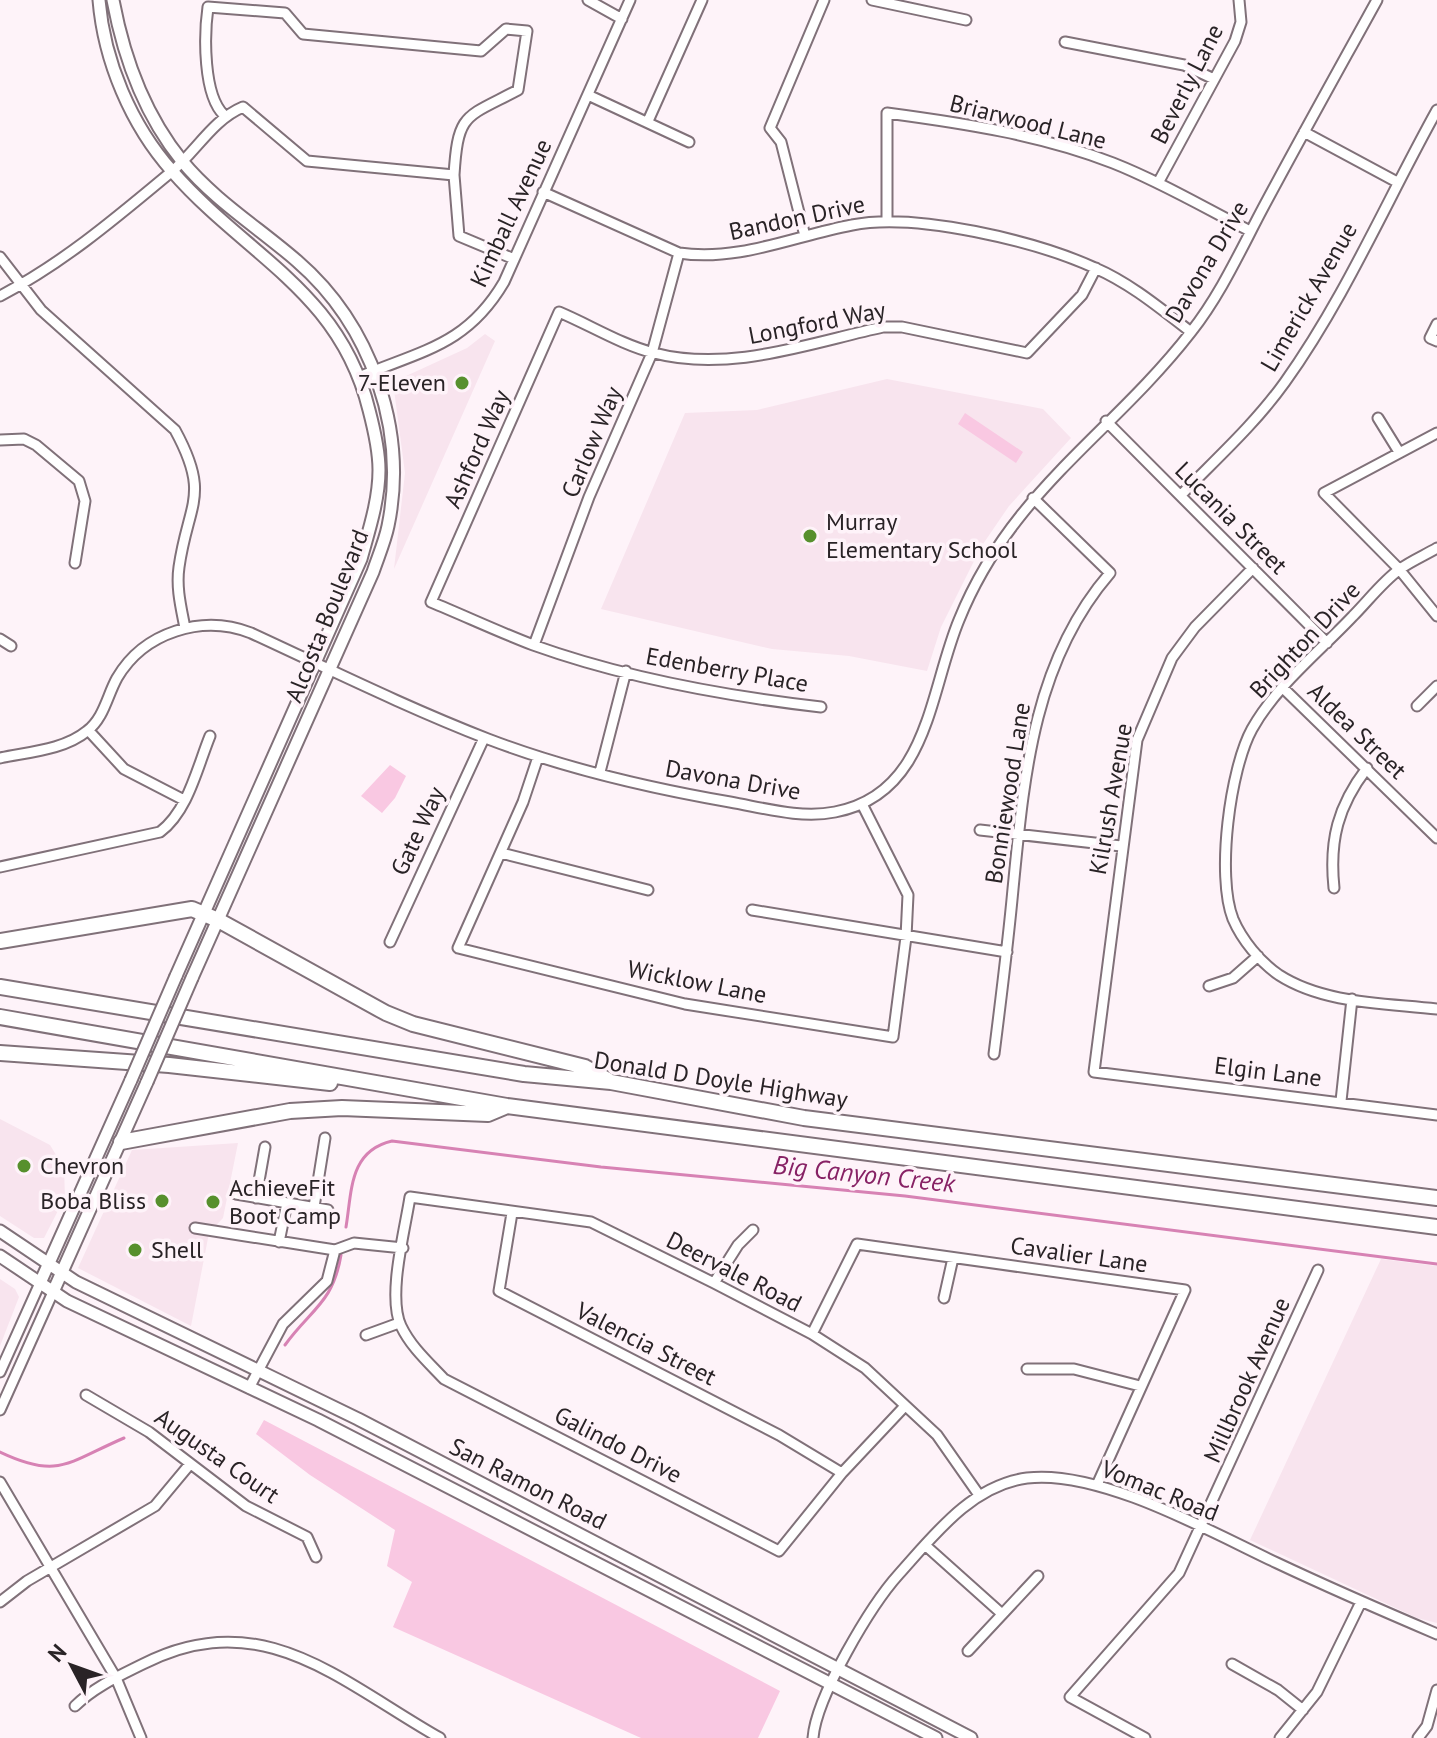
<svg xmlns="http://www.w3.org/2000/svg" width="1437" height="1738" font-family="'PT Sans',sans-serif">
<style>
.built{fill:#f8e4ee}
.green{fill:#f9c8e2}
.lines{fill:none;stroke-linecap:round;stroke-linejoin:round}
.stream{stroke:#d782b4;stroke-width:3}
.minor-casing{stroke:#807179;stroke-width:13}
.major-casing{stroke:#807179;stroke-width:15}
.highway-casing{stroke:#807179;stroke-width:18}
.minor{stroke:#fff;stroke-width:9}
.major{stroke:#fff;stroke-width:11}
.highway{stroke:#fff;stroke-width:14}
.major-bridge-casing{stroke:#807179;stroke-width:15;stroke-linecap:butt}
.major-bridge{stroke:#fff;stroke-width:11}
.poi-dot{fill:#57902d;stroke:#fef3f9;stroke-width:3}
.labels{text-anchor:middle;stroke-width:7;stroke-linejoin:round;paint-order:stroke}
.street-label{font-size:24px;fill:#292326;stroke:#fef3f9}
.poi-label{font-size:24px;fill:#292326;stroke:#fef3f9;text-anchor:start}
.water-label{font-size:26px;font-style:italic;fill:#872265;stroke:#fef3f9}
</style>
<rect width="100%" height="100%" fill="#fef3f9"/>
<path class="built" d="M485 334 495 341 394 569 405 473 393 382 467 348Z
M887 379 1043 409 1071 438 1009 506 981 547 941 627 927 671 849 656 772 649 601 609 685 413 757 410Z
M0 1119 50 1145 64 1168 65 1197 44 1238H34L0 1216Z
M238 1143 223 1218 209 1233 191 1326 78 1268 132 1150Z
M1381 1259 1437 1266V1623L1417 1618 1250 1540Z
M0 1279 15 1289 19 1297 0 1346Z"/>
<path class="green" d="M965 413 1023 452 1016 463 958 424Z
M390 765 406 776 395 798 382 813 361 796Z
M264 1420 780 1691 758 1738H641L393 1627 412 1582 387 1566 395 1530 310 1475 256 1434Z"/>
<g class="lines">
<path class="stream" d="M346 1227C352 1191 349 1151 392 1141L601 1167 905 1196 1437 1264
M285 1345C311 1309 333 1303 341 1255
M0 1452C59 1480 68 1462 124 1438"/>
<defs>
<path id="minor" d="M588 0 622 19
M872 0 966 20
M1065 42 1184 65 1214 79
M588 95 689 142
M648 121 702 0
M1304 132 1397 182
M454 175 459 236 514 259
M1158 183 1235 41 1241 22 1239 0
M543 192 679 253C738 262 794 236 852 225 915 212 1036 241 1095 268 1130 283 1161 309 1191 332
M887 220V113C962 123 1042 135 1113 163 1161 182 1205 208 1250 231
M805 236 781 142 770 128 824 0
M0 257 41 310 175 430C211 496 188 503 179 567 176 588 181 607 185 628
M0 296C63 263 116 218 170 173 196 152 212 120 243 107L307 161 454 175C458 112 465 118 518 90L527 31 506 29 481 51 303 34 285 13 208 7C204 35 203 95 224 115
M1437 324 1430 338 1437 341
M359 377C423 350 467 345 504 282L630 0
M1378 418 1399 452
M1106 421 1327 643
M1437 433 1324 493 1399 569 1437 616
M0 440 24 439 36 445 79 481 85 501 75 563
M1181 495C1216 459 1255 424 1285 382 1345 298 1387 200 1437 110
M1437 548C1425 555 1411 561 1400 569 1383 581 1368 601 1353 616 1319 652 1276 686 1252 729 1230 769 1216 876 1233 919 1242 940 1260 962 1279 975 1324 1004 1385 1003 1437 1009
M1253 568 1195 627 1172 658 1137 740 1094 1072 1437 1115
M0 639 11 646
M534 645 589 497 652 353 679 253
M1283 688 1437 838
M1417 706 1437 686
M821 707C725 696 625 678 533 645 499 632 465 616 431 602L559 312C590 325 622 345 654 353 730 373 809 343 883 327H902L1027 353 1082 295 1096 268
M89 731 124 769 184 800
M538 757 523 802 458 948 685 1004 893 1037 906 937 908 895 862 804
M0 758C28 752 64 750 87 731 104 718 107 696 117 678 144 632 202 614 251 633 329 669 408 708 488 739 564 768 649 788 730 802 764 808 801 819 835 812 929 794 929 692 959 620 1011 491 1111 435 1191 332 1221 294 1241 249 1264 206 1301 137 1339 69 1377 0
M600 772 626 671
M980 830 1121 846
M501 853 648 890
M0 867 160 832C188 811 197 768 210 736
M1334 888C1329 840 1338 806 1367 768
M752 910 1007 952
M390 942 484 738
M1209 986 1233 978 1258 956
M994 1054C1001 999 1008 944 1013 889 1024 777 1033 662 1110 573L1033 498
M1341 1101 1352 999
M236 1194 328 1210
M256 1198 265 1147
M314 1207 325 1138
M512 1213 499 1291 779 1435 842 1473
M195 1228 335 1250
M279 1242 287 1203
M714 1283 738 1245 753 1230
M944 1298 953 1258
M812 1334 857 1244 1185 1290 1097 1485
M366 1335 399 1323
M1027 1369H1074L1140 1386
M0 1372 40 1283
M249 1388 283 1324 327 1281 335 1250 354 1243 403 1248
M86 1395 149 1432 246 1506 307 1537 316 1557
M905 1406 842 1473 779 1551 444 1379C428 1362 411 1347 401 1326 387 1296 405 1230 410 1197L591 1222 714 1283 812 1334 865 1368 937 1435 979 1495
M0 1410 53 1292
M0 1482 116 1678 141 1738
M925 1545 1001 1613
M0 1602 27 1581 155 1506 190 1464
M968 1651 1038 1576
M1232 1664 1278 1690 1303 1710
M75 1706C94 1687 119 1676 143 1664 262 1603 341 1682 440 1738
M813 1738C816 1697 871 1605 899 1574 934 1535 972 1485 1027 1478 1100 1469 1211 1532 1277 1563 1330 1588 1383 1611 1437 1634
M1145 1738 1070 1697 1179 1573 1318 1270
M1280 1738 1317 1692 1361 1602
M1418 1738 1427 1726 1437 1690"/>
<path id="major" d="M99 0C104 61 131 125 172 171 246 256 340 291 369 410 374 429 379 450 379 470 379 500 369 530 361 559L176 976
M113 0C124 59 144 114 182 161 214 200 259 228 297 261 371 325 408 430 388 526 385 541 378 557 373 572L192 978
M0 1231 76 1282 358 1419 971 1738
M0 1256 67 1301 318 1420 936 1738
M40 1283 131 1080
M53 1292 147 1082"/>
<path id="highway" d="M0 941 192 909 218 920 386 1013 413 1024 585 1067 608 1080
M0 987 524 1074 611 1082 804 1118 1437 1198
M0 1017 507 1106 1437 1227
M0 1053 169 1065 330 1083
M121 1142 290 1111 342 1108 488 1114 507 1106"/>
</defs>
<use href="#minor" class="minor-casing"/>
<use href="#major" class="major-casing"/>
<use href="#highway" class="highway-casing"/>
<use href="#minor" class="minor"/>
<use href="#major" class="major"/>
<use href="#highway" class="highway"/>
<defs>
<path id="major-bridge" d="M131 1080 176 976
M147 1082 192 978"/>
</defs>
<use href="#major-bridge" class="major-bridge-casing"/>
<use href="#major-bridge" class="major-bridge"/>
</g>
<g class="poi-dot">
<circle cx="462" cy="383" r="8"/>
<circle cx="810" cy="536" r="8"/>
<circle cx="24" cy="1166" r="8"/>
<circle cx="162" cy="1201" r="8"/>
<circle cx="213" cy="1202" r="8"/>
<circle cx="135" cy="1250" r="8"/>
</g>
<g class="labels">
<g class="street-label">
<text transform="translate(1187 84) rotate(-63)" y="8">Beverly Lane</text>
<text transform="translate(1028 122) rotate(14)" y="8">Briarwood Lane</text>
<text transform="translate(511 213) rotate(-65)" y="8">Kimball Avenue</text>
<text transform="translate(797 218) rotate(-12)" y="8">Bandon Drive</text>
<text transform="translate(1207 262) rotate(-59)" y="8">Davona Drive</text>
<text transform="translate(1309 297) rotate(-60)" y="8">Limerick Avenue</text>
<text transform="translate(817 323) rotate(-11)" y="8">Longford Way</text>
<text transform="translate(592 442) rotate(-67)" y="8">Carlow Way</text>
<text transform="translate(477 449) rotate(-66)" y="8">Ashford Way</text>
<text transform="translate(1231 518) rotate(45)" y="8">Lucania Street</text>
<text transform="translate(327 616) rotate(-68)" y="8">Alcosta Boulevard</text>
<text transform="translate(1305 640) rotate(-47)" y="8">Brighton Drive</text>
<text transform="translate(727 670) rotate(10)" y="8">Edenberry Place</text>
<text transform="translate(1357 731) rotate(44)" y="8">Aldea Street</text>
<text transform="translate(733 780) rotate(10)" y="8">Davona Drive</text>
<text transform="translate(1008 793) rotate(-81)" y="8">Bonniewood Lane</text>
<text transform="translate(1111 799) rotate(-80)" y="8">Kilrush Avenue</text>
<text transform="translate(418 831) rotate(-65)" y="8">Gate Way</text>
<text transform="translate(697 982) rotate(11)" y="8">Wicklow Lane</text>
<text transform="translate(1268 1072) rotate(7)" y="8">Elgin Lane</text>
<text transform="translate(721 1080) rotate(9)" y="8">Donald D Doyle Highway</text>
<text transform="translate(1079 1255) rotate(8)" y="8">Cavalier Lane</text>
<text transform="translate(734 1272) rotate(27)" y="8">Deervale Road</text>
<text transform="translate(646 1344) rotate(27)" y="8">Valencia Street</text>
<text transform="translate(1247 1380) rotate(-66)" y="8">Millbrook Avenue</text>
<text transform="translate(618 1445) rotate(27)" y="8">Galindo Drive</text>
<text transform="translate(217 1456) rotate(35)" y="8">Augusta Court</text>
<text transform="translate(528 1484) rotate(27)" y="8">San Ramon Road</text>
<text transform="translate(1160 1491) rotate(22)" y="8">Vomac Road</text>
</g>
<g class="poi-label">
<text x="446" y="391" text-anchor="end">7-Eleven</text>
<text x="826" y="530">Murray<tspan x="826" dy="28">Elementary School</tspan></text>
<text x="40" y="1174">Chevron</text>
<text x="229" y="1196">AchieveFit<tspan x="229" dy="28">Boot Camp</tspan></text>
<text x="146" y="1209" text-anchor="end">Boba Bliss</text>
<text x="151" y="1258">Shell</text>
</g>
<g class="water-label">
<text transform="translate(864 1174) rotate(6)" y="9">Big Canyon Creek</text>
</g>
</g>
<g transform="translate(72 1666) rotate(311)" stroke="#fef3f9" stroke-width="6" paint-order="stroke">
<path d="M0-6L14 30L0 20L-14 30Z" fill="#292326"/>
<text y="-12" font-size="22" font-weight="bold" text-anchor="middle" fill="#292326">N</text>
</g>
</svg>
